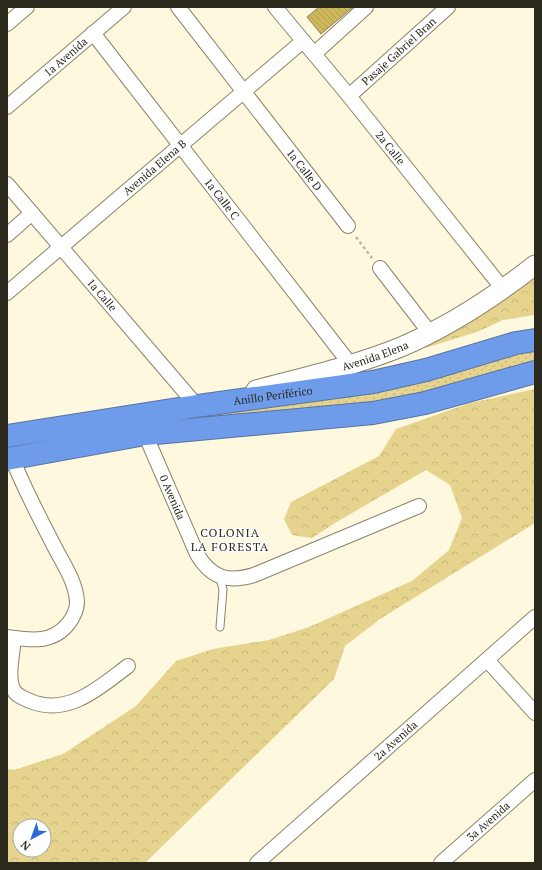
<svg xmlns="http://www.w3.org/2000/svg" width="542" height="870" font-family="'PT Serif',serif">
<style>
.grass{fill:url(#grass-dots)}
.forest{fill:url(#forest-crowns);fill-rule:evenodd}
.building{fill:url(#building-back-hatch);stroke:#867f63}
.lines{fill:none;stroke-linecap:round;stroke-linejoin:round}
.lane-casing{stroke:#8a8367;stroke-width:9}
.street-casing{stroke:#8a8367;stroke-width:16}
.secondary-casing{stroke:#8a8367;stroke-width:21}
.highway-casing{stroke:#5773a3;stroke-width:24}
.path{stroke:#bbb6a1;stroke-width:2.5;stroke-dasharray:3 3;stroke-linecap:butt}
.lane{stroke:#fff;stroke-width:7}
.street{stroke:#fff;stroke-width:14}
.secondary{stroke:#fff;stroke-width:19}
.highway{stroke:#6e9ceb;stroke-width:22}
.labels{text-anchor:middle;stroke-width:3;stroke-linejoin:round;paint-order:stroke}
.street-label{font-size:11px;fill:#2b281c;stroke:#fff}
.neighbourhood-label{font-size:12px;letter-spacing:1px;fill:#2b281c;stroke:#fff}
</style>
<defs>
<pattern id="grass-dots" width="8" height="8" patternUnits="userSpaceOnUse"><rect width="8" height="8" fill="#e6d48e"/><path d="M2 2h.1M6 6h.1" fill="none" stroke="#c5b67a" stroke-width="1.8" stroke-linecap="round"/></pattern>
<pattern id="forest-crowns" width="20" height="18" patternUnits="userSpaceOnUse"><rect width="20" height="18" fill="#e6d48e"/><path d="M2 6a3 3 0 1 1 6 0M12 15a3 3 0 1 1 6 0" fill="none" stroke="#c5b67a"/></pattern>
<pattern id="building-back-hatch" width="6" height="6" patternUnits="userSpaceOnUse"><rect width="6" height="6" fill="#cfb85c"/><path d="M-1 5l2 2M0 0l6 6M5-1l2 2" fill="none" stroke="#b29e4f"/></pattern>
</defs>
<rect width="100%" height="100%" fill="#fef8df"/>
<path class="grass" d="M535 346V364L426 398 7 452V442L395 389 426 382 517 348Z"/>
<path class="forest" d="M535 271V315L503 320 477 332 425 348Z
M535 389V523L380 619 345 646 334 679 145 863H7V769L14 770 63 754 136 706 176 661 213 649 269 640 309 627 412 581 449 550 462 518 450 485 426 470 335 523 312 538 292 535 284 519 291 502 379 456 396 429 470 403ZM20 826H44V850H20Z"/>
<path class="building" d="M319 7H353L321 34 307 17Z"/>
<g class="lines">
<defs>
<path id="lane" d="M219 576 223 589 220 627"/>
<g id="street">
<path id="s1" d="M178 7 348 226"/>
<path id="s2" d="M275 7 349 96 503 289"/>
<path d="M7 24 27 7"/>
<path id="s3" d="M93 33 351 365"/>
<path d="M314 54 366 7"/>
<path id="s4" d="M349 96 448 7"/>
<path id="s5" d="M7 107 124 7"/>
<path id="s6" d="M7 184 197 406"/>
<path d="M7 235 32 213"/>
<path d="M380 268 430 333"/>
<path id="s7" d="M7 293 303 41"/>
<path id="s8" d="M145 434 197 554C211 578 228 583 254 575L419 506"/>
<path d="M7 637C30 640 52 644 68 624 73 618 77 609 77 602 76 580 60 559 51 540 37 513 23 486 12 458"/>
<path d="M14 638C13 653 7 675 13 689 16 696 24 698 30 701 68 717 100 687 128 666"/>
<path d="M487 660 535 713"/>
<path id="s9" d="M257 863 535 617"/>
<path id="s10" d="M441 863 535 780"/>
</g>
<g id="secondary">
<path id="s11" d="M256 390C305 377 354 366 401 347 450 326 494 297 535 265"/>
</g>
<g id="highway">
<path id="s12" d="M7 436 197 406 373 382 426 370 516 343 535 340"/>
<path d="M7 459 145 434 373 413 425 403 535 372"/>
</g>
</defs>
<use href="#lane" class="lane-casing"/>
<use href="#street" class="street-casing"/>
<use href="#secondary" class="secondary-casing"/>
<use href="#highway" class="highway-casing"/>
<path class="path" d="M356 237 372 258"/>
<use href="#lane" class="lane"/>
<use href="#street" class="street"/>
<use href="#secondary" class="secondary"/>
<use href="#highway" class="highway"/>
</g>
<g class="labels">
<g class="street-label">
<text dy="4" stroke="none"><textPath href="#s4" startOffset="67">Pasaje Gabriel Bran</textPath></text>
<text dy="4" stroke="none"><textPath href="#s5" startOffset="77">1a Avenida</textPath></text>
<text dy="4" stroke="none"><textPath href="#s2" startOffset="182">2a Calle</textPath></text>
<text dy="4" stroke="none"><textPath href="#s7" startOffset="194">Avenida Elena B</textPath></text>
<text dy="4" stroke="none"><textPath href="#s1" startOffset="206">1a Calle D</textPath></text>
<text dy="4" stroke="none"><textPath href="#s3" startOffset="210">1a Calle C</textPath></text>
<text dy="4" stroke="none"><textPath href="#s6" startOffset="146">1a Calle</textPath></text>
<text dy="4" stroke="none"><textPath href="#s11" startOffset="124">Avenida Elena</textPath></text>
<text dy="4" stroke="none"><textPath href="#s12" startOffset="269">Anillo Periférico</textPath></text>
<text dy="4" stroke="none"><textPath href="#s8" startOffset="69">0 Avenida</textPath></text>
<text dy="4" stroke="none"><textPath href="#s9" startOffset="185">2a Avenida</textPath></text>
<text dy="4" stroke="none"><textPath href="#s10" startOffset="63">3a Avenida</textPath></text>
</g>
<g class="neighbourhood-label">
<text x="230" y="537">COLONIA<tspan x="230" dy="14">LA FORESTA</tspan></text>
</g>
</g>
<rect width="542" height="870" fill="none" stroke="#2b281c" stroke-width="16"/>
<g transform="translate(32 838) rotate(221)"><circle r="19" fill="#ffffff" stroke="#aaa9a4"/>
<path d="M0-3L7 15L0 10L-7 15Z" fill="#2a69d6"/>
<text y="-6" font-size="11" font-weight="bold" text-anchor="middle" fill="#2b281c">N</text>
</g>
</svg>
